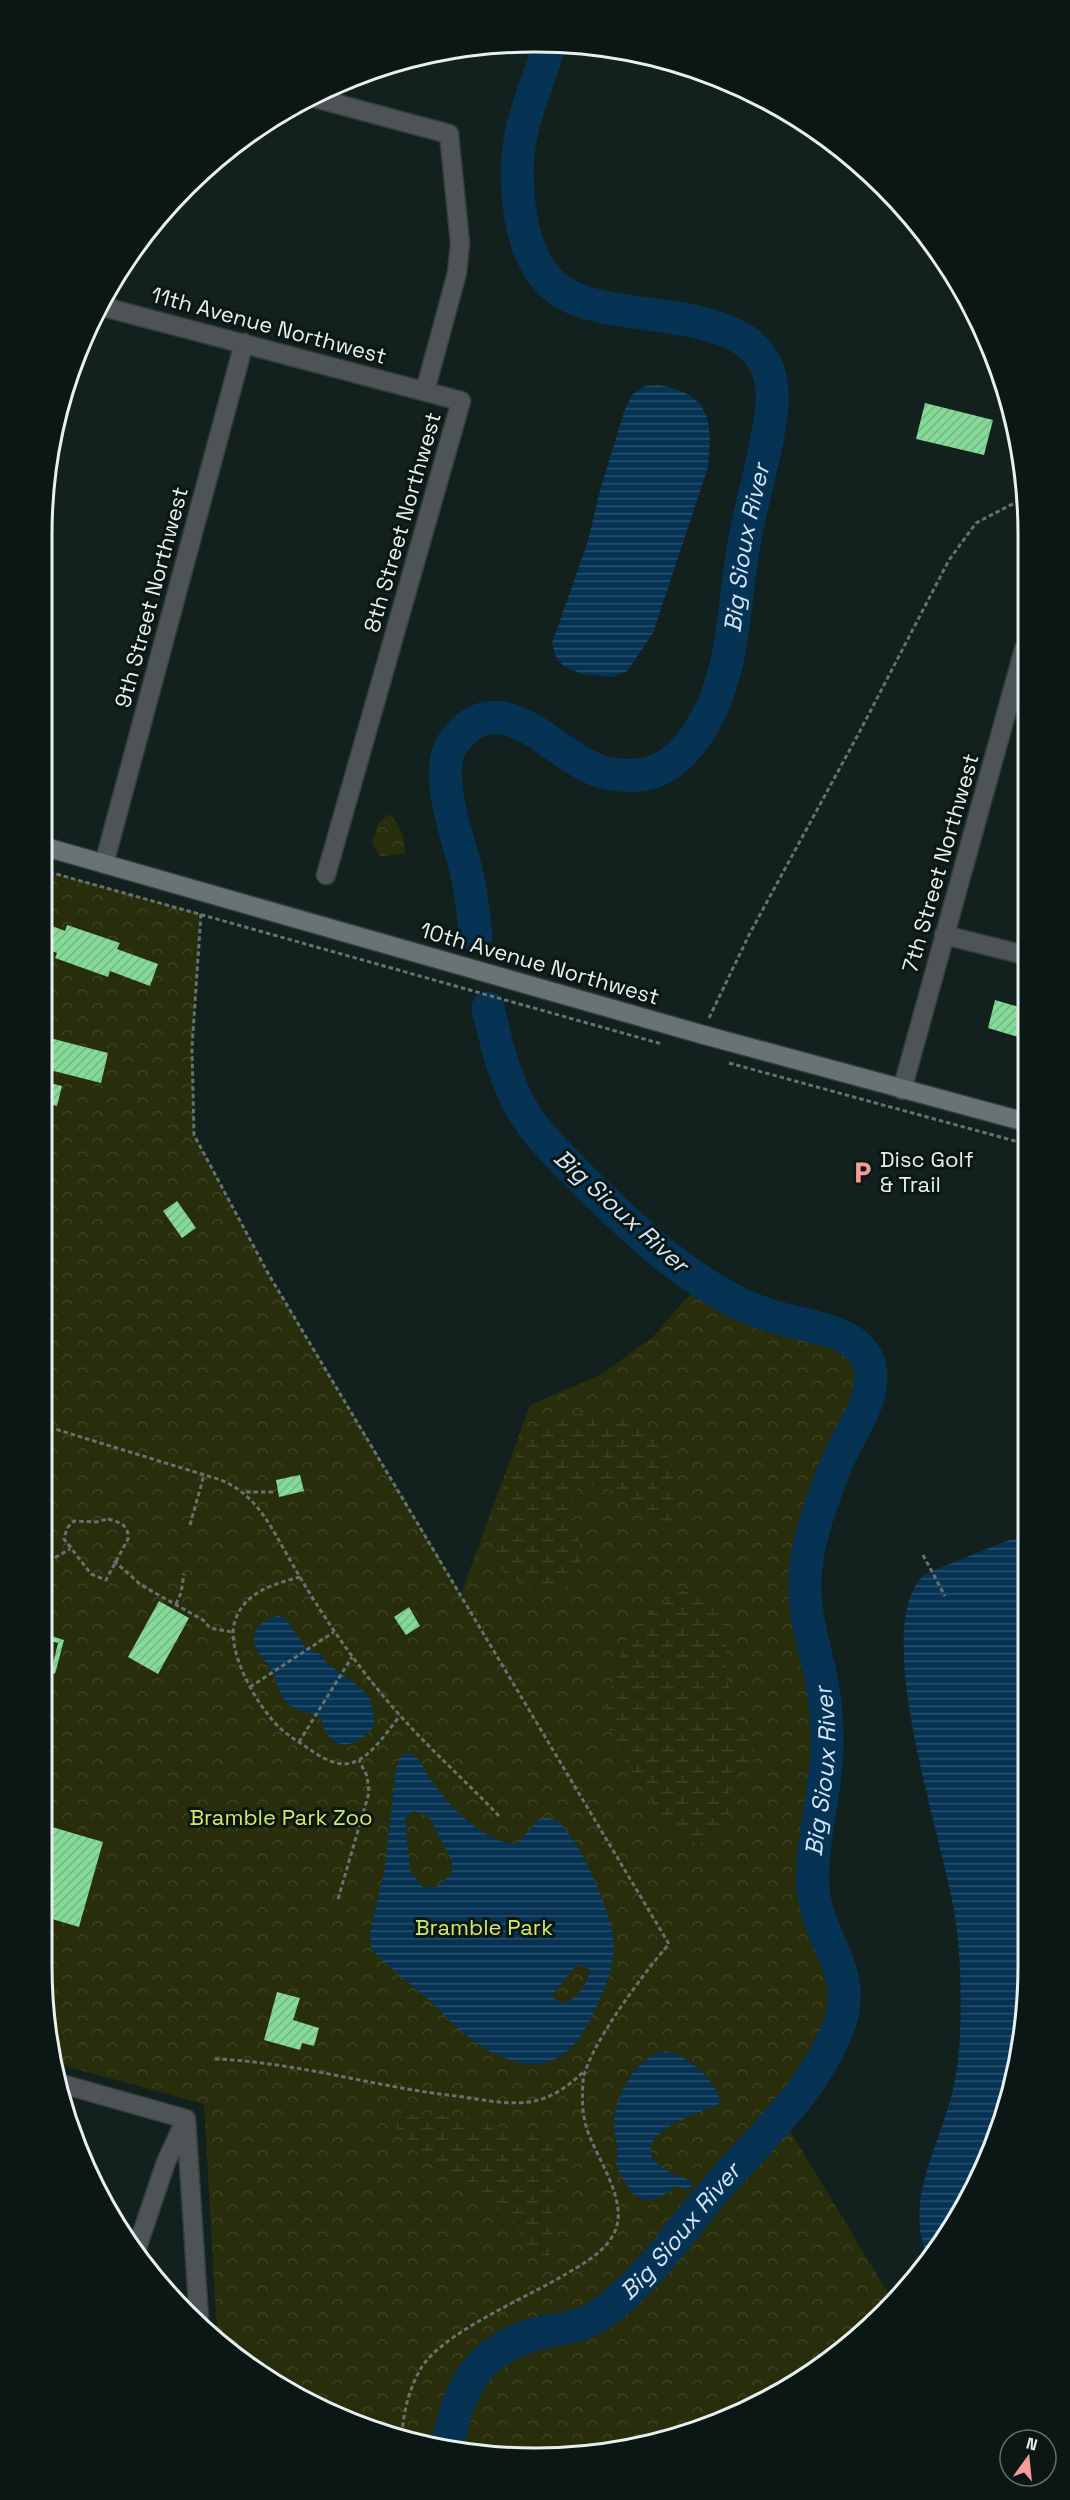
<svg xmlns="http://www.w3.org/2000/svg" width="1070" height="2500" font-family="'Space Grotesk',sans-serif">
<style>
.forest{fill:url(#forest-crowns)}
.wetland{fill:url(#wetland-marsh)}
.water{fill:url(#water-rules);fill-rule:evenodd}
.lines{fill:none;stroke-linecap:round;stroke-linejoin:round}
.river{stroke:#063354;stroke-width:33}
.building{fill:url(#building-hatch)}
.street-casing{stroke:#313e3b;stroke-width:21}
.secondary-casing{stroke:#313e3b;stroke-width:21}
.path{stroke:#66726f;stroke-width:3;stroke-dasharray:4.5 3;stroke-linecap:butt}
.street{stroke:#4e5456;stroke-width:18}
.secondary{stroke:#697376;stroke-width:18}
.labels{text-anchor:middle;stroke-width:6;stroke-linejoin:round;paint-order:stroke}
.street-label{font-size:22px;fill:#e7f0ee;stroke:#0a1715}
.poi-label{font-size:22px;fill:#e7f0ee;stroke:#0a1715;text-anchor:start}
.park-label{font-size:22px;fill:#d3e866;stroke:#0a1715}
.water-label{font-size:24px;font-style:italic;fill:#d2e4f6;stroke:#0a1715}
.rim{fill:none;stroke:#e7f0ee;stroke-width:3}
</style>
<defs>
<pattern id="forest-crowns" width="20" height="18" patternUnits="userSpaceOnUse" patternTransform="scale(1.5)"><rect width="20" height="18" fill="#282d0b"/><path d="M2 6a3 3 0 1 1 6 0M12 15a3 3 0 1 1 6 0" fill="none" stroke="#3d4223"/></pattern>
<pattern id="wetland-marsh" width="20" height="14" patternUnits="userSpaceOnUse" patternTransform="scale(1.5)"><rect width="20" height="14" fill="#282d0b"/><path d="M1 5h8M5 5V1M11 12h8M15 12V8" fill="none" stroke="#3d4223"/></pattern>
<pattern id="water-rules" width="6" height="5" patternUnits="userSpaceOnUse" patternTransform="scale(1.5)"><rect width="6" height="5" fill="#063354"/><path d="M0 2.5h6" fill="none" stroke="#2a516d"/></pattern>
<pattern id="building-hatch" width="6" height="6" patternUnits="userSpaceOnUse" patternTransform="scale(1.5)"><rect width="6" height="6" fill="#85da97"/><path d="M-1 1l2-2M0 6l6-6M5 7l2-2" fill="none" stroke="#75b683"/></pattern>
</defs>
<rect width="100%" height="100%" fill="#13211e"/>
<path class="forest" d="M389 814C398 820 408 843 404 854L380 856 372 843 378 824Z
M42 870 201 914 192 1047 194 1135 269 1275 461 1594 530 1405 602 1374 653 1337 701 1281C724 1296 747 1306 772 1316 800 1327 848 1326 866 1355 885 1384 846 1438 836 1466 823 1499 808 1539 805 1575 802 1609 813 1640 820 1672 825 1698 828 1724 827 1751 826 1795 808 1853 813 1893 815 1916 830 1936 837 1958 858 2020 821 2071 781 2116L893 2301 860 2335 782 2392 631 2449 535 2458 439 2449 289 2392 217 2333 204 2104 58 2064 42 1965Z"/>
<path class="wetland" d="M590 1413C610 1417 636 1419 653 1432 669 1443 685 1501 672 1519 670 1522 664 1525 661 1527 627 1518 621 1480 581 1484 554 1517 600 1550 570 1582 560 1592 549 1590 536 1588 520 1585 504 1576 497 1561 482 1526 516 1443 541 1417Z
M686 1589C697 1590 709 1591 716 1600 735 1621 721 1657 727 1681 735 1711 763 1736 752 1768H739L731 1774C726 1795 736 1823 715 1838 708 1843 692 1844 684 1840 667 1834 611 1742 608 1723 604 1705 610 1694 614 1678 617 1668 619 1657 623 1647 636 1622 662 1601 686 1589Z
M400 2113 462 2116 518 2132 562 2137C580 2165 554 2177 552 2203 550 2221 557 2237 551 2254L542 2259 530 2253 510 2215 449 2175 401 2134 395 2124Z"/>
<path class="water" d="M659 385C710 394 713 420 708 467L653 633 627 671 613 677 582 674 563 666 555 655 552 643 588 541 599 494 625 409 633 394 645 386Z
M1027 1537 1028 1965 1002 2124 929 2260C901 2201 942 2143 954 2085 963 2043 962 1974 957 1931 950 1855 865 1627 925 1574L1009 1540Z
M279 1616 286 1619 306 1648 320 1654 327 1663 361 1688 370 1699 375 1723C368 1739 342 1755 328 1735 324 1730 323 1722 320 1717 310 1712 297 1711 289 1705 280 1698 277 1681 272 1671 268 1663 260 1657 256 1648 248 1631 264 1618 279 1616Z
M409 1753C422 1758 424 1771 432 1782 452 1808 482 1842 517 1844L539 1819C546 1818 551 1817 557 1821 580 1838 613 1916 614 1944 615 1968 600 2001 589 2022 556 2088 501 2066 455 2026 446 2018 438 2008 429 2000 410 1983 388 1968 371 1948L370 1933 385 1867 396 1768 402 1754ZM413 1811 426 1815 430 1819 452 1861V1873L437 1887H422L410 1871 405 1819ZM576 1965 589 1968C590 1984 578 1996 565 2004L553 1998 554 1993Z
M667 2051C688 2057 714 2078 720 2100L717 2106C698 2112 620 2138 663 2168 671 2174 683 2177 693 2182L688 2191 677 2186C670 2190 663 2196 656 2199 634 2205 623 2180 616 2164 620 2149 613 2137 614 2122 616 2094 637 2054 667 2051Z"/>
<g class="lines">
<g class="river">
<path id="s1" d="M476 935C473 915 472 895 467 875 460 842 432 773 453 743 498 680 549 750 592 768 607 775 630 777 646 774 669 769 685 752 698 733 737 674 732 605 745 538 753 494 768 450 772 405 780 293 623 331 562 292 521 265 515 199 518 155 521 118 539 81 549 45"/>
<path id="s2" d="M447 2449C458 2386 479 2346 545 2332 568 2328 586 2326 605 2311 650 2277 680 2231 716 2189 760 2138 813 2092 838 2028 859 1974 822 1946 814 1897 807 1858 826 1793 827 1750 828 1723 825 1695 819 1668 812 1638 803 1609 805 1577 807 1540 823 1497 837 1462 849 1434 876 1400 870 1368 863 1330 807 1327 778 1318 761 1313 742 1306 727 1297 673 1268 628 1224 584 1181 561 1157 535 1134 519 1104 503 1073 496 1042 488 1008"/>
</g>
</g>
<path class="building" d="M925 403 993 420 984 455 916 439Z
M42 922 65 931 67 925 120 943 117 949 158 964 150 986 110 971 108 977 55 958 57 953 42 947Z
M995 1000 1019 1007 1018 1012 1025 1014V1044L1018 1037 988 1028Z
M42 1036 108 1053 101 1083 42 1068Z
M42 1081 62 1086 57 1106 42 1102Z
M177 1201 196 1228 182 1238 163 1211Z
M42 1325 52 1328 50 1336 42 1334Z
M300 1475 304 1491 279 1497 276 1480Z
M159 1601 189 1618 158 1674 128 1657Z
M409 1607 420 1626 406 1635 394 1617Z
M42 1633 64 1640 55 1674 42 1670V1665L52 1668 58 1643 42 1639Z
M42 1824 103 1842 79 1927 42 1916Z
M277 1992 300 1998 293 2020 319 2028 314 2046 302 2043 300 2050 264 2040Z"/>
<g class="lines">
<defs>
<path id="street" d="M311 97 449 134 460 243 457 273 425 391
M100 306 461 401 326 875
M104 864 244 343
M944 935 1025 955
M902 1090 1024 649
M62 2084 186 2119
M186 2119 199 2319
M136 2251 166 2162 185 2121"/>
<path id="secondary" d="M42 846 704 1035 1026 1122"/>
</defs>
<use href="#street" class="street-casing"/>
<use href="#secondary" class="secondary-casing"/>
<path class="path" d="M42 870 662 1044
M201 914 192 1047 194 1135 269 1275 669 1944C646 1970 587 2048 583 2081 582 2096 582 2112 586 2126 595 2158 633 2204 612 2237 601 2254 583 2264 566 2274 530 2296 439 2334 420 2370 409 2389 403 2414 402 2435
M709 1018 750 933 860 731 949 560 976 523 1024 498
M729 1063 1026 1144
M42 1425 221 1480C257 1495 271 1527 290 1560 317 1607 346 1651 380 1692 416 1737 460 1775 500 1817
M246 1492H274
M108 1519C120 1522 129 1525 128 1539L106 1580 91 1574 64 1539 67 1528 74 1521 96 1522Z
M190 1525 204 1475
M923 1555 945 1596
M114 1561 141 1585 203 1620 210 1628 232 1632
M42 1565 70 1549
M300 1577C274 1584 244 1592 235 1621 225 1651 258 1707 279 1727 288 1736 299 1742 309 1749 321 1757 336 1767 351 1763 372 1757 387 1731 400 1716
M176 1604 181 1593 184 1574
M250 1687 334 1632
M299 1742 352 1657
M338 1899 369 1793 367 1776 359 1760
M215 2059C296 2062 375 2087 456 2096 480 2099 504 2105 529 2102 551 2099 569 2086 584 2071"/>
<use href="#street" class="street"/>
<use href="#secondary" class="secondary"/>
</g>
<defs>
<symbol id="parking-bare" viewBox="-9 -9 18 18"><path d="M-3.5-5.5H1a3.5 3.5 0 0 1 0 7H-1V5.5H-3.5ZM-1-3.4V-.6H.8a1.4 1.4 0 0 0 0-2.8Z" fill="#f59b9b" stroke="#0a1715" stroke-width="2.5" paint-order="stroke"/></symbol>
</defs>
<g fill-rule="evenodd">
<use href="#parking-bare" x="846" y="1156" width="33" height="33"/>
</g>
<g class="labels">
<g class="street-label">
<text transform="translate(269 325) rotate(15)" y="8">11th Avenue Northwest</text>
<text transform="translate(402 522) rotate(-74)" y="8">8th Street Northwest</text>
<text transform="translate(151 597) rotate(-75)" y="8">9th Street Northwest</text>
<text transform="translate(940 863) rotate(-74)" y="8">7th Street Northwest</text>
<text transform="translate(540 963) rotate(16)" y="8">10th Avenue Northwest</text>
</g>
<g class="poi-label">
<text x="880" y="1167">Disc Golf<tspan x="880" dy="25">&amp; Trail</tspan></text>
</g>
<g class="park-label">
<text x="281" y="1825">Bramble Park Zoo</text>
<text x="484" y="1935">Bramble Park</text>
</g>
<g class="water-label">
<text dy="8" stroke="none"><textPath href="#s1" startOffset="674">Big Sioux River</textPath></text>
<text transform="translate(621 1211) rotate(42)" y="8">Big Sioux River</text>
<text dy="8" stroke="none"><textPath href="#s2" startOffset="861">Big Sioux River</textPath></text>
<text dy="8" stroke="none"><textPath href="#s2" startOffset="339">Big Sioux River</textPath></text>
</g>
</g>
<path d="M0 0H1070V2500H0ZM534 52H536A482 482 0 0 1 1018 534V1966A482 482 0 0 1 536 2448H534A482 482 0 0 1 52 1966V534A482 482 0 0 1 534 52Z" fill="#0a1715" fill-rule="evenodd"/>
<path class="rim" d="M534 52H536A482 482 0 0 1 1018 534V1966A482 482 0 0 1 536 2448H534A482 482 0 0 1 52 1966V534A482 482 0 0 1 534 52Z"/>
<g transform="translate(1028 2458) rotate(15)"><circle r="28" fill="#0a1715" stroke="#626e6c" stroke-width="1.5"/>
<path d="M0-4.5L10 22L0 15L-10 22Z" fill="#f59b9b"/>
<text y="-9" font-size="16" font-weight="bold" text-anchor="middle" fill="#e7f0ee">N</text>
</g>
</svg>
